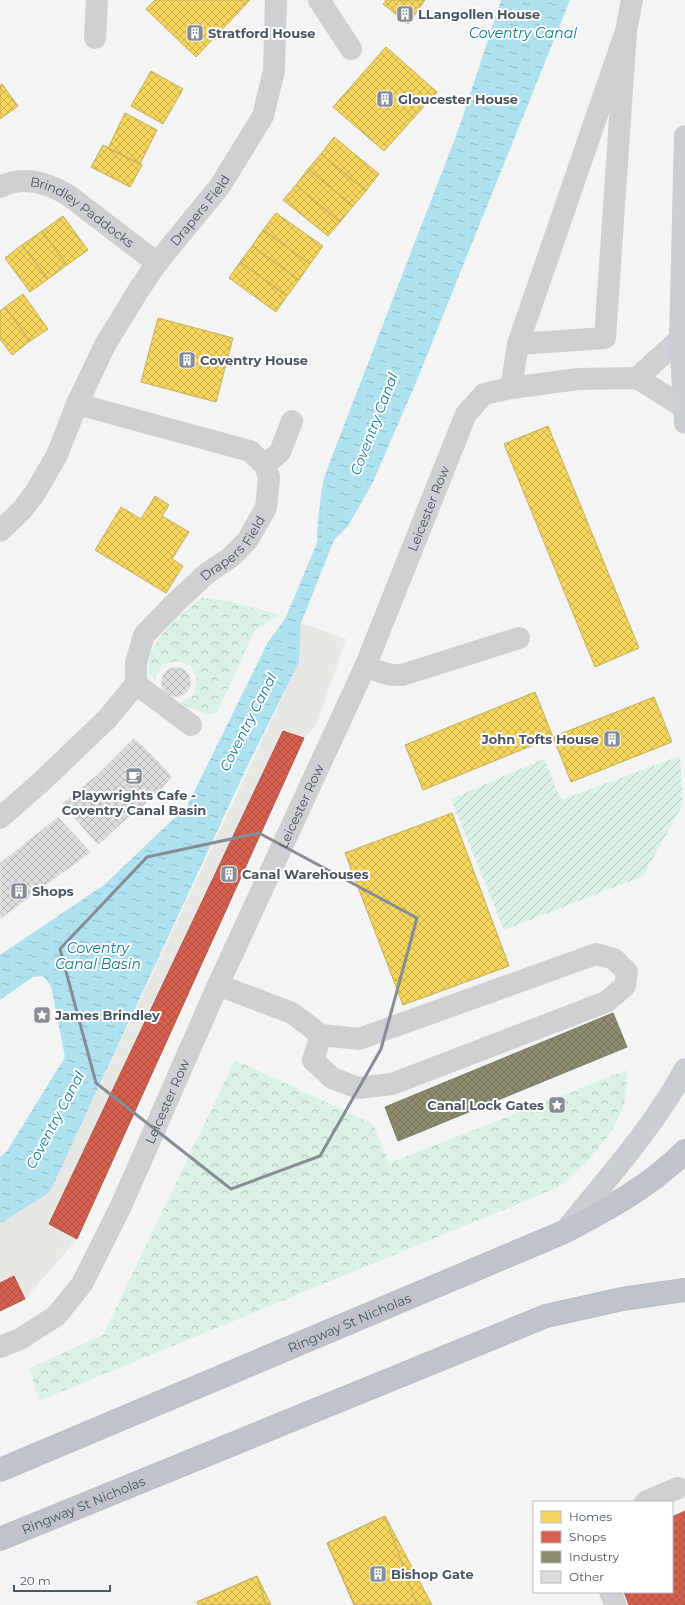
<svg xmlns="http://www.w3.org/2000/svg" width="685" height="1605" font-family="Montserrat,sans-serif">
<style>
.commercial{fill:#e8e7e3}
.park{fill:url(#park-crowns)}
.garden{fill:url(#garden-furrows)}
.water{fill:url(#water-ripples)}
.homes{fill:url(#homes-cross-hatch);stroke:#c2af5e}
.shops{fill:url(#shops-cross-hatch);stroke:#ac5d53}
.industry{fill:url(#industry-cross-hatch);stroke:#787c6a}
.building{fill:url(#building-cross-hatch);stroke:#e5e6e7}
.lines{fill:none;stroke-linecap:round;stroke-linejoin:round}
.highway-casing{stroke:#b9bec3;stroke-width:24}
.minor{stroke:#ced0d2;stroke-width:22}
.major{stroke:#caced1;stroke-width:22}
.highway{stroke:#bec4c9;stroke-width:22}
.marked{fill:none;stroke:#868d94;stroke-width:3;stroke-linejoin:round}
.labels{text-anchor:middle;stroke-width:4;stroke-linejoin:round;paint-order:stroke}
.poi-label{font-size:13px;font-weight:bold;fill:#4a5661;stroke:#fff;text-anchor:start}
.street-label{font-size:13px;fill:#4a5661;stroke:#fff}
.water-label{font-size:14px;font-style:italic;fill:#0c7c9b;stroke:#fff}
</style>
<defs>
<pattern id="park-crowns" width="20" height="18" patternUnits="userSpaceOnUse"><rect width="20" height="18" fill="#d9f2e3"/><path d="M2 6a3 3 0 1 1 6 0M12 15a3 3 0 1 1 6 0" fill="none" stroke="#b2c7bb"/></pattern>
<pattern id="garden-furrows" width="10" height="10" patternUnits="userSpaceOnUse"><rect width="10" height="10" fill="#d9f2e3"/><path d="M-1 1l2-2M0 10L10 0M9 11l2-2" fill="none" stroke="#b2c7bb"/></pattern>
<pattern id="water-ripples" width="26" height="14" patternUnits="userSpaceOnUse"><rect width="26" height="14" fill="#aee2f0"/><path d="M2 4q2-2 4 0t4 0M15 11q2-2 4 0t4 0" fill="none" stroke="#90bac6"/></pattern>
<pattern id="homes-cross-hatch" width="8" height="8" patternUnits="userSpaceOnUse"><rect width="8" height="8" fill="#f6d55c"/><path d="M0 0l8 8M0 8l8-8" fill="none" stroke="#c9b04f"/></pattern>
<pattern id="shops-cross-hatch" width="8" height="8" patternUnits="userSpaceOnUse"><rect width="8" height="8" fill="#d6604d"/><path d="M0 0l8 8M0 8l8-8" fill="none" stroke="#b05243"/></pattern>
<pattern id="industry-cross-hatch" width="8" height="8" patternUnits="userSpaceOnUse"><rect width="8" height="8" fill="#8c8c6e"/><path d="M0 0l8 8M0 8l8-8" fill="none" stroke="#74755e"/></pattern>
<pattern id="building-cross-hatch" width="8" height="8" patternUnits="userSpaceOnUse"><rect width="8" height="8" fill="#ddddde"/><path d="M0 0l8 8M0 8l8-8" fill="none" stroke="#b5b6b7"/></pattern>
</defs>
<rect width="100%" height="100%" fill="#f4f4f4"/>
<path class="commercial" d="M301 623 346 639 317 724 304 738 77 1239 25 1299 0 1311V1224L50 1192 299 662Z"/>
<path class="park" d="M202 598 229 601 280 615 255 630 217 712 207 715 180 703 194 694 197 679 191 666 178 661 162 665 155 679 149 673C149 668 149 662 150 657 159 632 181 613 202 598Z
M235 1060 373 1124 389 1163 627 1070C626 1078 627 1087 626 1095 619 1134 587 1162 559 1187L39 1401 30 1368 103 1335Z"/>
<path class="garden" d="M680 756 683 804 643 876 504 930 451 799 544 759 561 800Z"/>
<path class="water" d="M501 0H570L417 380 373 482 348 526 334 540 301 623 299 662 245 771 50 1192 0 1224V1157L7 1151 65 1057 51 986 43 976 33 977 0 1000V955L104 885 187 806 268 642 285 619 317 543 318 519 323 481 331 459 459 128Z"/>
<path class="homes" d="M155 0H250L196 57 146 9Z
M386 0H425L408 24 383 4Z
M386 47 437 92 384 151 333 107Z
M151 71 183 89 163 124 131 106Z
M2 84 18 106 0 119V86Z
M125 113 157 130 140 164 108 148Z
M334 137 379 174 366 191 321 154Z
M103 145 142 165 130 187 91 167Z
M321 154 366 191 353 206 308 169Z
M308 169 353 206 340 222 296 185Z
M296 185 340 222 328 236 283 200Z
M276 213 323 246 310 264 263 230Z
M63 216 88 250 67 265 42 231Z
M263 230 310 264 299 280 252 246Z
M42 231 67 265 48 279 22 245Z
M22 245 48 279 30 292 5 258Z
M252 246 299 280 287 296 240 262Z
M240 262 287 296 276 312 229 278Z
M23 294 48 329 30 341 5 307Z
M5 307 30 341 12 355 0 339V311Z
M158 318 233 338 216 402 141 382Z
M548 426 639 648 595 667 504 444Z
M155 496 169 505 162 516 189 532 172 559 183 566 166 593 95 550 121 507 141 519Z
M535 692 553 737 423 790 405 745Z
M654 697 672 742 571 782 553 737Z
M452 813 509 966 403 1005 345 853Z
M385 1516 432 1605H355L327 1543Z
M385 1516 417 1605H354L327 1543Z
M257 1576 271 1605H199L197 1602Z
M257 1576 266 1605H199L197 1602Z"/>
<path class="shops" d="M283 731 304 738 77 1239 49 1224Z
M134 738 172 777 134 813 97 775Z
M14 1276 25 1299 0 1311V1283Z
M685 1511V1605H629L624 1592H672V1517Z"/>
<path class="industry" d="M613 1013 627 1047 398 1141 385 1107Z"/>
<path class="building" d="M161 682a15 15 0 1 1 30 0a15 15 0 1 1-30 0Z
M134 738 172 777 98 845 62 804 97 775Z
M58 817 91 852 0 919V863Z"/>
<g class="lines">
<defs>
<g id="highway">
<path id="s5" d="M0 1470 564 1232C607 1209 651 1186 685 1151"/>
<path id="s6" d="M0 1539 546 1316 622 1299 685 1290"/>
</g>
</defs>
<use href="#highway" class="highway-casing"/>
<g class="minor">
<path d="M319 0 351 49"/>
<path d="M626 31 518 344 605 338 626 31 632 0"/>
<path d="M95 38 97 0"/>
<path id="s1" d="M0 187C23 175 48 183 68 195L157 263"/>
<path d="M637 378 680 339"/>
<path d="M511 388 518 344"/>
<path d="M265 465 280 452 292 421"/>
<path id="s2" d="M0 531 22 510 35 493 57 455 77 404 105 345 138 291 157 263 220 186 263 116 274 71 276 0"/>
<path d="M365 667 391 675H402L519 638"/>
<path d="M136 684 191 725"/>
<path id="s3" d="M0 818 40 783 107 719 136 684V663L144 635 175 603 206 574 231 557 247 541 266 508 269 477 265 465 250 451 77 404"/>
<path d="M218 985 292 1013 321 1035 359 1039 596 954 614 959 627 972 625 986 606 1002 392 1084 358 1088 332 1078 313 1060 321 1035"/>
<path id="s4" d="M0 1347 20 1339 56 1316 82 1284 121 1206 218 985 365 667 466 414 484 394 511 388 578 379 637 378 683 407"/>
<path d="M645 1502 678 1488"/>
<path d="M610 1592 616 1605"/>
</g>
<path class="major" d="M685 136 680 339 685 423
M564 1232C606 1180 653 1128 685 1069"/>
<use href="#highway" class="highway"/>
</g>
<path class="marked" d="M259 833 417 918 381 1049 320 1156 231 1189 96 1083 60 949 147 857Z"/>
<defs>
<symbol id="building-square" viewBox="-11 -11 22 22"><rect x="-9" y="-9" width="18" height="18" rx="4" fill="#868d94" stroke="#fff"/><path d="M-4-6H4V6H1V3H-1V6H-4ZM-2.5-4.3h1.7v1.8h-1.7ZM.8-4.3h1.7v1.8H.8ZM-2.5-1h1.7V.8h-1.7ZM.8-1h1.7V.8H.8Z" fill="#fff"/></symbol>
<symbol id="cafe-square" viewBox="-11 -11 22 22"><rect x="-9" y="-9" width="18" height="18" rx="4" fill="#868d94" stroke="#fff"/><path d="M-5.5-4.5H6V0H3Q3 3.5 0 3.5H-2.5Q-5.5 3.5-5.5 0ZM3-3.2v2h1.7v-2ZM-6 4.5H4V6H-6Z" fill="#fff"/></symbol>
<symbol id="sight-square" viewBox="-11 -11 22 22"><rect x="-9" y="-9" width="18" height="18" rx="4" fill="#868d94" stroke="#fff"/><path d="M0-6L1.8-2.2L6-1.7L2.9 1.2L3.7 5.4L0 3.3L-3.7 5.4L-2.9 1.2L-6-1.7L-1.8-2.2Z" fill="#fff"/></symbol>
</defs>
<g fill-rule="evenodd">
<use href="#building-square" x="395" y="4" width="20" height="20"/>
<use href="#building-square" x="185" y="23" width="20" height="20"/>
<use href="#building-square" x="375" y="89" width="20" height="20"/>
<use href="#building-square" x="177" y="350" width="20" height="20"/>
<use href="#building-square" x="602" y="729" width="20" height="20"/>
<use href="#cafe-square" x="124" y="766" width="20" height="20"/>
<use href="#building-square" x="219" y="864" width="20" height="20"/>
<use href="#building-square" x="9" y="881" width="20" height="20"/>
<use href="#sight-square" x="32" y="1005" width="20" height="20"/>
<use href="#sight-square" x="547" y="1095" width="20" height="20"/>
<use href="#building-square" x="368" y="1564" width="20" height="20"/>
</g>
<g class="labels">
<g class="poi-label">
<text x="418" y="19">LLangollen House</text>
<text x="208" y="38">Stratford House</text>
<text x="398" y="104">Gloucester House</text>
<text x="200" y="365">Coventry House</text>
<text x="599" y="744" text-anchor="end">John Tofts House</text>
<text x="134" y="800" text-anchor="middle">Playwrights Cafe -<tspan x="134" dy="15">Coventry Canal Basin</tspan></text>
<text x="242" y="879">Canal Warehouses</text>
<text x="32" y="896">Shops</text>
<text x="55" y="1020">James Brindley</text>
<text x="544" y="1110" text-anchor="end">Canal Lock Gates</text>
<text x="391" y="1579">Bishop Gate</text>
</g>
<g class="street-label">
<text dy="5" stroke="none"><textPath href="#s2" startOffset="381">Drapers Field</textPath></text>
<text dy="5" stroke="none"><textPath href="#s1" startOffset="92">Brindley Paddocks</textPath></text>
<text dy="5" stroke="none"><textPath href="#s4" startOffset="955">Leicester Row</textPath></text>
<text dy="5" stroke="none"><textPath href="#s3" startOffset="366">Drapers Field</textPath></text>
<text dy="5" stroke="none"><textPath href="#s4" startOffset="631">Leicester Row</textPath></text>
<text dy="5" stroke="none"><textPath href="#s4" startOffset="307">Leicester Row</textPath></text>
<text dy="5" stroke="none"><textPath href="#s5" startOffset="379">Ringway St Nicholas</textPath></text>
<text dy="5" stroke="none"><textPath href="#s6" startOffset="90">Ringway St Nicholas</textPath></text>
</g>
<g class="water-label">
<text x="523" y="38">Coventry Canal</text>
<text transform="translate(374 424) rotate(-69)" y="5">Coventry Canal</text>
<text transform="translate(248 722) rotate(-63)" y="5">Coventry Canal</text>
<text x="98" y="953">Coventry<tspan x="98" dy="16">Canal Basin</tspan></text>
<text transform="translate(55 1120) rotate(-62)" y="5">Coventry Canal</text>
</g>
</g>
<rect x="533" y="1501" width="140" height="92" fill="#ffffff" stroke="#b7bbc0"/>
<rect x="541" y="1511" width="20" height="12" fill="#f6d55c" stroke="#b7bbc0"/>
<text x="569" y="1521" font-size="12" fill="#4a5661">Homes</text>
<rect x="541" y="1531" width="20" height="12" fill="#d6604d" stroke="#b7bbc0"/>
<text x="569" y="1541" font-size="12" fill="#4a5661">Shops</text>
<rect x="541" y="1551" width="20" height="12" fill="#8c8c6e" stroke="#b7bbc0"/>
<text x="569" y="1561" font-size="12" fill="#4a5661">Industry</text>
<rect x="541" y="1571" width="20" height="12" fill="#ddddde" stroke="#b7bbc0"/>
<text x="569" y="1581" font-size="12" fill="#4a5661">Other</text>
<path d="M14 1585v6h96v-6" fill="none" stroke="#4a5661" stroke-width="2"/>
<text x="20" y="1585" font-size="12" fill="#4a5661" stroke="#ffffff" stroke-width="3" paint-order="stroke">20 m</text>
</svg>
